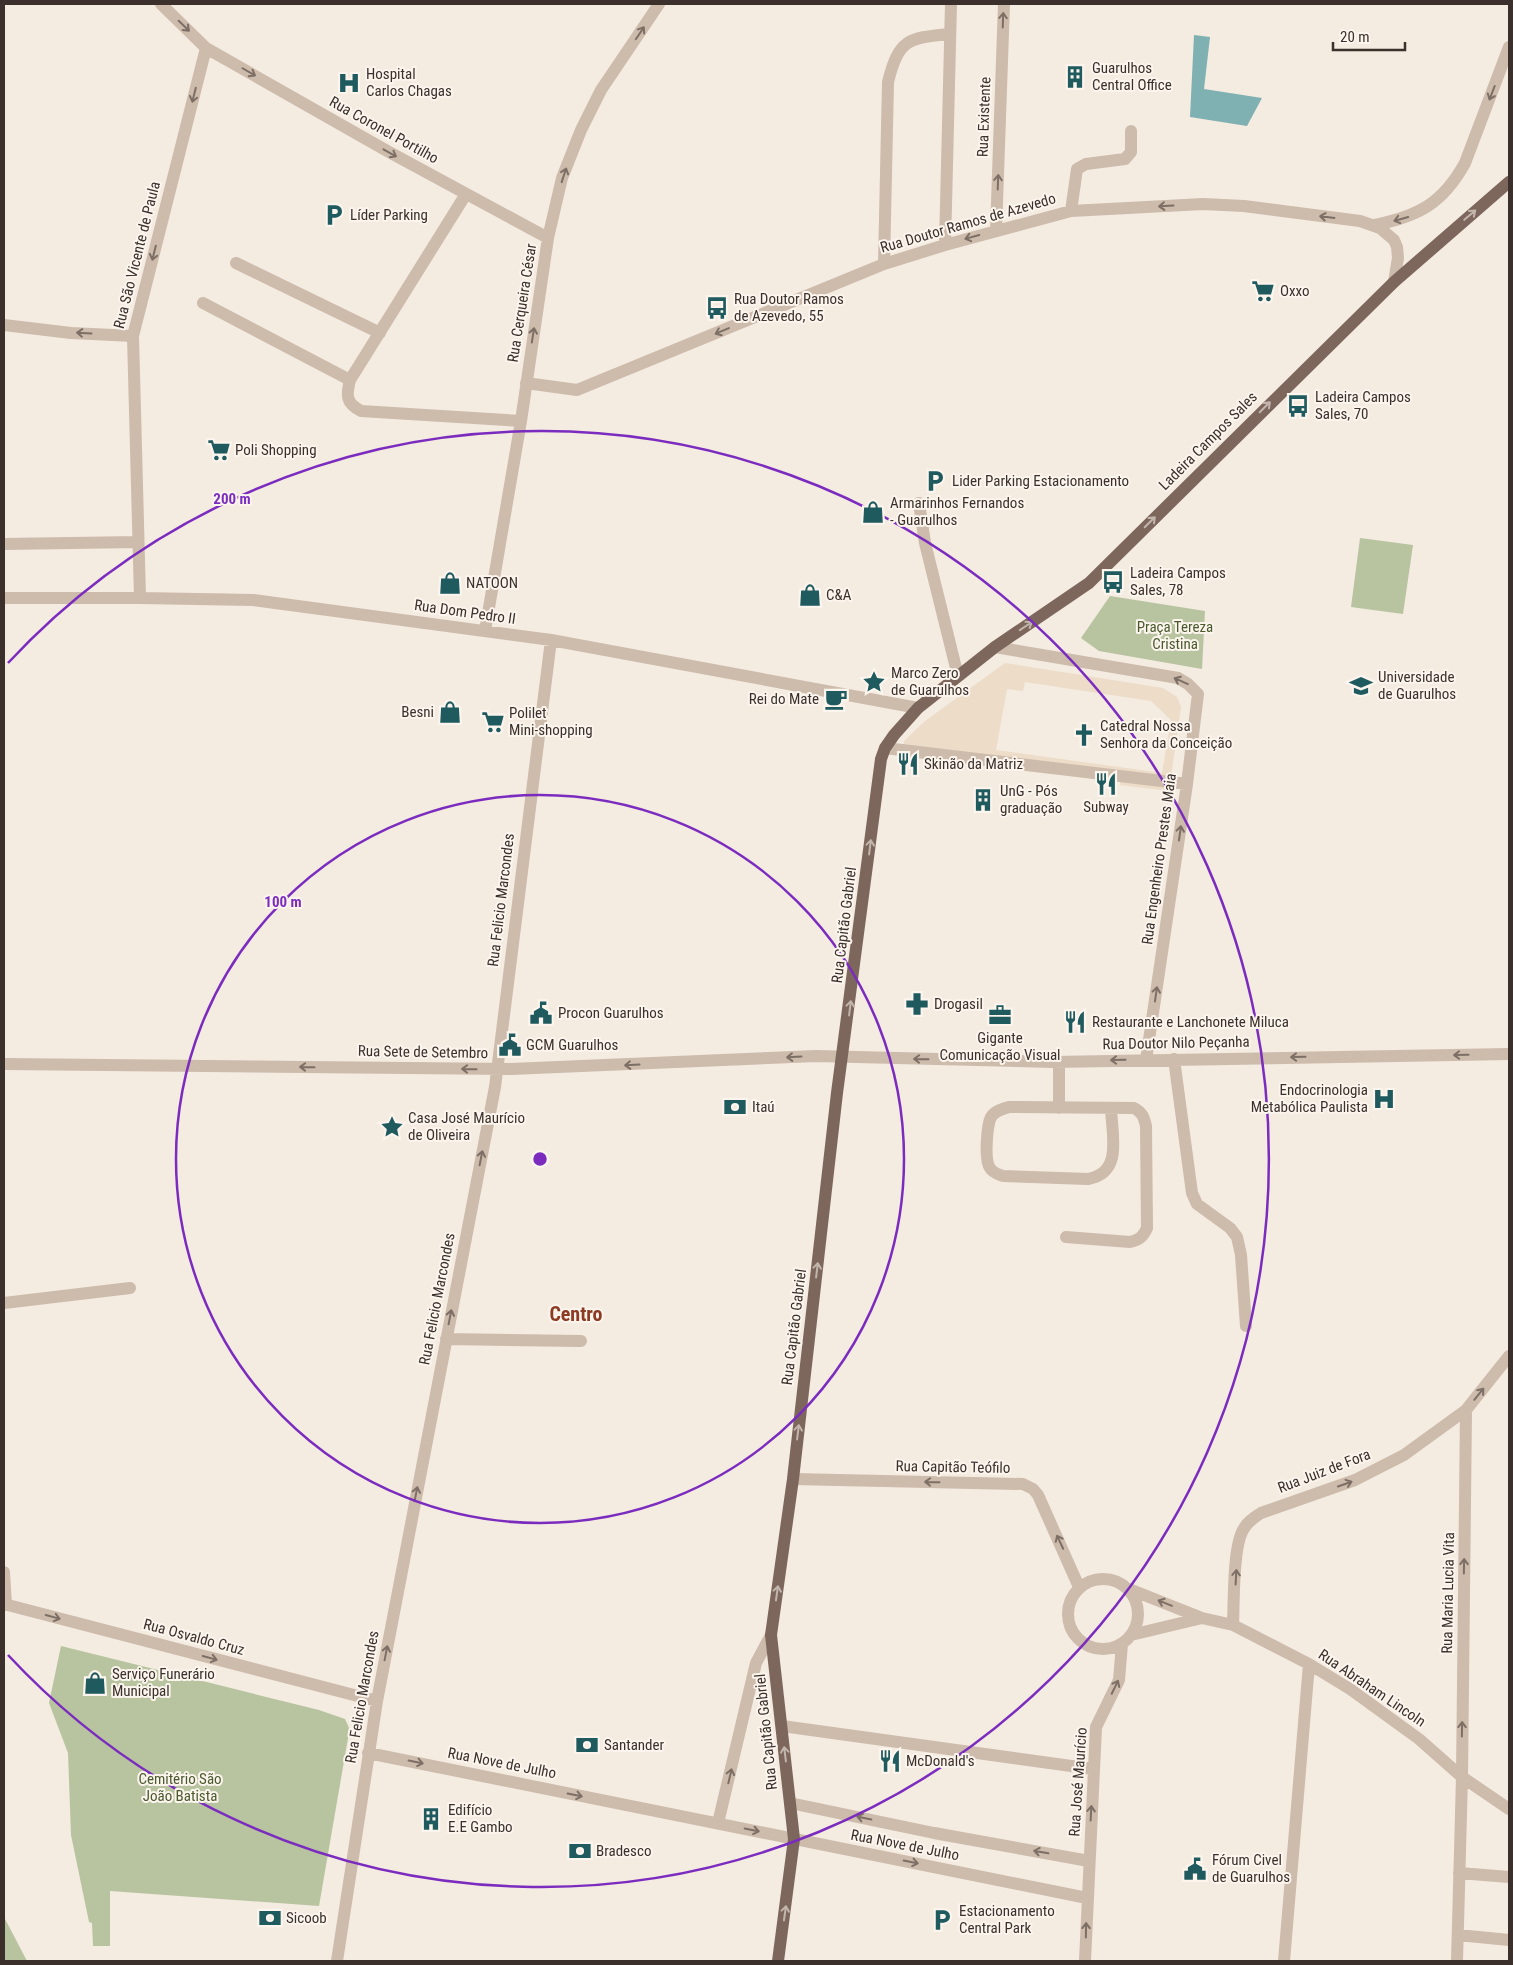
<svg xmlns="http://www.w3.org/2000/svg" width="1513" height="1965" font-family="'Roboto Condensed',sans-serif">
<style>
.green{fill:#b8c4a0}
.plaza{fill:#ecdcc8;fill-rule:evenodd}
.water{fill:#7fb0b2}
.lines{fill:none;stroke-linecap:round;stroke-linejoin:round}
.minor{stroke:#cdbbac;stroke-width:12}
.major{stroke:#7d675c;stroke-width:12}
.oneway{stroke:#7d6f65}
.oneway2{stroke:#c2b5ac}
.ring{fill:none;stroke:#7b2cbf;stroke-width:2.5}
.labels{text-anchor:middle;stroke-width:4;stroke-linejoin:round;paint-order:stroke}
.poi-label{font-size:15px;fill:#3b302b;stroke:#fbf5ee;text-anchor:start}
.street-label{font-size:15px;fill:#3b302b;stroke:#fbf5ee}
.park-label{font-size:15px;fill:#4a5a2e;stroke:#fbf5ee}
.district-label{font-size:20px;font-weight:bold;fill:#8c3b22;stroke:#fbf5ee}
.centre{fill:#7b2cbf;stroke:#fbf5ee;stroke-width:2.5}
.ring-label{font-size:15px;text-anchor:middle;font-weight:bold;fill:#7b2cbf;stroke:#fbf5ee;stroke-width:4;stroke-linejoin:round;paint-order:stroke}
</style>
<rect width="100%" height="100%" fill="#f4ebe1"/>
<path class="green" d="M1360 538 1413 545 1403 614 1351 607Z
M1110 596 1205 611 1202 669 1099 651 1081 638Z
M61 1646 319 1710 345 1719 349 1728 348 1738 319 1906 110 1891V1946H93L92 1923 89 1922 71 1835 68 1753 49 1703Z
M4 1917 27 1961H4Z"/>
<path class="plaza" d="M1005 663 1163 688 1177 697 1181 707 1169 791 1120 785V782L903 757 904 741 925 721ZM1025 682 1151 701 1171 720 1162 773 996 750 1007 689 1023 691Z"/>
<path class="water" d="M1194 35 1210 37 1204 89 1262 98 1247 126 1190 117Z"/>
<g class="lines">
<path class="minor" d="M161 4 206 48 389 152 548 238
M466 194 350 380C346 396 346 403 361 411L521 421
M1071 211 1077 169 1086 164 1125 159 1131 152V131
M1375 225C1419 216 1443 203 1465 163L1509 47
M996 231 1004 4
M945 245 951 4
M236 263 380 333
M884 264 888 82C899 38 909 38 950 34
M203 303 350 380
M4 325 71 333 133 336
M526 383 577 390 884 264 945 245 1071 211 1203 204 1244 206 1360 221 1380 228 1394 240 1397 247 1398 258 1394 282
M919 503 925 543 958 676
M4 544 138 542
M4 598H140L253 600 551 640 918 708
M140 598 133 336 206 48
M485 631 521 421 548 238 562 178 581 130 601 90 659 4
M995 647 1178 678 1188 684 1198 694 1187 784 1146 1060
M885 748 1187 784
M1174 1059 1192 1193 1197 1204 1230 1228 1237 1237 1241 1255 1246 1326
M4 1064 511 1069 816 1056 1053 1062 1509 1054
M1059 1108V1062
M1066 1237 1130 1242C1139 1240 1143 1237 1147 1228L1146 1126C1144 1117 1142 1112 1134 1108L1009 1107C1002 1109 995 1111 991 1117 987 1125 984 1160 990 1168 993 1173 998 1174 1003 1176L1088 1179C1123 1173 1112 1136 1111 1108
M4 1303 130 1288
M446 1339 581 1341
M793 1479 1023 1484 1033 1489 1038 1495 1079 1587
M4 1572 6 1605
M1068 1614a35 35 0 1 1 70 0a35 35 0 1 1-70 0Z
M1129 1589 1202 1618 1233 1625 1309 1664 1350 1689 1419 1739 1462 1777 1509 1809
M4 1604 377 1701
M1233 1625C1234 1602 1233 1551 1242 1532 1246 1523 1253 1518 1261 1513L1355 1480 1404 1455 1466 1410 1509 1356
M1131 1635 1202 1618
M782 1726 1093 1769
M368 1753 1087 1898
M790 1803 934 1833 1089 1861
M718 1823 756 1663 771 1635
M1459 1873 1509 1877
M1458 1935 1509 1940
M337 1961 377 1701 495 1087 551 640
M1085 1961 1096 1727 1119 1680 1122 1644
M1284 1961 1309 1664
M1457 1961 1462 1777 1466 1410"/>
<path class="major" d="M778 1961 794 1839 771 1635 793 1479 837 1093 881 759 885 748 894 735 918 708 995 647 1089 583 1394 282 1509 182"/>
</g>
<defs><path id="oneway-shaft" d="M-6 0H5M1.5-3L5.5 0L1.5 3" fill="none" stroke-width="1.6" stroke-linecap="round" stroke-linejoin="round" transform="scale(1.25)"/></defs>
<g class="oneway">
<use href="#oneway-shaft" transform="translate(1003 20) rotate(-88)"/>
<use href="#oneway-shaft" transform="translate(184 26) rotate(44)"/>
<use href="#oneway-shaft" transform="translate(640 33) rotate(-56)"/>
<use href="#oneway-shaft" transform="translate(249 72) rotate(30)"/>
<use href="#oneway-shaft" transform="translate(1492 93) rotate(111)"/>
<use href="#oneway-shaft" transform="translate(194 95) rotate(104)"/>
<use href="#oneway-shaft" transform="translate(390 153) rotate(29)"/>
<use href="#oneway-shaft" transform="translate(564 175) rotate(-72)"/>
<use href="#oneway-shaft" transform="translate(998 182) rotate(-88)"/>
<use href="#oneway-shaft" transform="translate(1166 206) rotate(177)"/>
<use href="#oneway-shaft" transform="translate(1327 217) rotate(-173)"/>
<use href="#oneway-shaft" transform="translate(1401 219) rotate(164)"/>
<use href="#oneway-shaft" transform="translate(972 237) rotate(165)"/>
<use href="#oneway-shaft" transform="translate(154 253) rotate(104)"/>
<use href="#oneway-shaft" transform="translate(722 331) rotate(157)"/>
<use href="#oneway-shaft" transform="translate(84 333) rotate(-177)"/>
<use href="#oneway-shaft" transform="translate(533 335) rotate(-81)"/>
<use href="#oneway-shaft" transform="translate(1181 681) rotate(-156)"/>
<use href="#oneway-shaft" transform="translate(1180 833) rotate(-82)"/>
<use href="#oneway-shaft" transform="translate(1156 994) rotate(-82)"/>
<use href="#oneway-shaft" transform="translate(1461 1055) rotate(179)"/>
<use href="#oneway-shaft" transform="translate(794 1057) rotate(177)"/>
<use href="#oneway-shaft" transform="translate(1298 1057) rotate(179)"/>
<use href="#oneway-shaft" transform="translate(921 1059) rotate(-179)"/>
<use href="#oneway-shaft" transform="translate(1118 1060) rotate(179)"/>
<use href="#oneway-shaft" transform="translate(632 1065) rotate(177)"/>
<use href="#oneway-shaft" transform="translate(307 1067) rotate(-179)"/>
<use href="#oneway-shaft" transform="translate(469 1069) rotate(-179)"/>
<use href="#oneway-shaft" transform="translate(481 1158) rotate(-79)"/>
<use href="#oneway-shaft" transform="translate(450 1317) rotate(-79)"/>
<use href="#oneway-shaft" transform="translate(1479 1394) rotate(-51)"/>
<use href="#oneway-shaft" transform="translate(932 1482) rotate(-179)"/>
<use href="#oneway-shaft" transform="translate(1345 1484) rotate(-19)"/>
<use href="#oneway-shaft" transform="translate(416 1494) rotate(-79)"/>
<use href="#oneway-shaft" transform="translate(1060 1542) rotate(-115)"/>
<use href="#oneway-shaft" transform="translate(1464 1566) rotate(-89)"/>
<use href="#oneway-shaft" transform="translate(1236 1577) rotate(-87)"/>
<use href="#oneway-shaft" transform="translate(1165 1603) rotate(-158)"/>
<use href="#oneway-shaft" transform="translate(53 1617) rotate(15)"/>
<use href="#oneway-shaft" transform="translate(386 1653) rotate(-79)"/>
<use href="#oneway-shaft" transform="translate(210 1658) rotate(15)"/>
<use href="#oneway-shaft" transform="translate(1115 1687) rotate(-64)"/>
<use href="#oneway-shaft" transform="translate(1462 1729) rotate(-89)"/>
<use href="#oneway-shaft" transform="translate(416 1762) rotate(11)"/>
<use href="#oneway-shaft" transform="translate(730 1776) rotate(-77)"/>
<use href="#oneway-shaft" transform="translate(575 1795) rotate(11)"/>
<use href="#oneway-shaft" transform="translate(1091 1813) rotate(-87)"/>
<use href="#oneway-shaft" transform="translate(864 1818) rotate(-168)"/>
<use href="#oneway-shaft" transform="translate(752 1830) rotate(12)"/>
<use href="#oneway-shaft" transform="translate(1041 1852) rotate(-170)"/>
<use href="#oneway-shaft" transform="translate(911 1862) rotate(11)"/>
<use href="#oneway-shaft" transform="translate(1086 1930) rotate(-89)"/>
</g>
<g class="oneway2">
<use href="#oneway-shaft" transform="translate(1470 215) rotate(-40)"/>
<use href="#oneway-shaft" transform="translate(1265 407) rotate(-45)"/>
<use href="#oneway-shaft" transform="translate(1150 522) rotate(-45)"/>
<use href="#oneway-shaft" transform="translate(1026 626) rotate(-34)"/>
<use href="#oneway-shaft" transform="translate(870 847) rotate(-83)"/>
<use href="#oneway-shaft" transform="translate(850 1008) rotate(-83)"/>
<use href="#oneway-shaft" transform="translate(817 1270) rotate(-83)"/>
<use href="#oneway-shaft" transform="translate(798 1432) rotate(-83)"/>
<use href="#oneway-shaft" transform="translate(777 1593) rotate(-82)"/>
<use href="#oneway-shaft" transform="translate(785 1754) rotate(-97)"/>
<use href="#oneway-shaft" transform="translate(785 1913) rotate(-82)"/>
</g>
<g class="ring">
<circle cx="540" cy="1159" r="364"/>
<path d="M8 663A728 728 0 1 1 8 1655"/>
</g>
<defs>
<symbol id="building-bare" viewBox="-9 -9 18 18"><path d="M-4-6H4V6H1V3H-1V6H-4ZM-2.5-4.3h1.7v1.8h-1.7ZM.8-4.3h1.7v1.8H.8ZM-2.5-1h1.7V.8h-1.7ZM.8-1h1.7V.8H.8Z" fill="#1f5a5e" stroke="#fbf5ee" stroke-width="2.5" paint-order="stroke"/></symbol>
<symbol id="hospital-bare" viewBox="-9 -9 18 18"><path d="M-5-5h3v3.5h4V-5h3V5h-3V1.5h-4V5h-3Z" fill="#1f5a5e" stroke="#fbf5ee" stroke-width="2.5" paint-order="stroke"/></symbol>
<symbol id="parking-bare" viewBox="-9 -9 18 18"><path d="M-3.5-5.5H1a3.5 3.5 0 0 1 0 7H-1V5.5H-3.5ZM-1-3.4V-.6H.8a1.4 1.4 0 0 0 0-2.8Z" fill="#1f5a5e" stroke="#fbf5ee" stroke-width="2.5" paint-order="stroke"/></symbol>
<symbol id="supermarket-bare" viewBox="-9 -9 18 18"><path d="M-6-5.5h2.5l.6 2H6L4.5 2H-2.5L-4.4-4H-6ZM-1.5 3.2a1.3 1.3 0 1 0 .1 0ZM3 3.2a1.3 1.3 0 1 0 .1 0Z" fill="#1f5a5e" stroke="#fbf5ee" stroke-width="2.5" paint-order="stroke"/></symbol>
<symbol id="bus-bare" viewBox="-9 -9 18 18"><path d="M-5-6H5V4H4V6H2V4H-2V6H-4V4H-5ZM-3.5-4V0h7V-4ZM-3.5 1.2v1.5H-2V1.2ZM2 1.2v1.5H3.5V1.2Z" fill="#1f5a5e" stroke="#fbf5ee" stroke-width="2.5" paint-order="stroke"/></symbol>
<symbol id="shop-bare" viewBox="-9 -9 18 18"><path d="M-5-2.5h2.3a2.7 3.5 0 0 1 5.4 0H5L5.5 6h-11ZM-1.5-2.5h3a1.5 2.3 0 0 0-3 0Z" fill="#1f5a5e" stroke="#fbf5ee" stroke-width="2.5" paint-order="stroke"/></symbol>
<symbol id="sight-bare" viewBox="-9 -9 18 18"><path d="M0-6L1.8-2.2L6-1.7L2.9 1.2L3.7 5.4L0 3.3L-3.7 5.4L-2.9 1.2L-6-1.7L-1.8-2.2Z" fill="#1f5a5e" stroke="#fbf5ee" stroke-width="2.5" paint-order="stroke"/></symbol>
<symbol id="university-bare" viewBox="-9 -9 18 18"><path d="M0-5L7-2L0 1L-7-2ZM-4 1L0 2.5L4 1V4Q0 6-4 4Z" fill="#1f5a5e" stroke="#fbf5ee" stroke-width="2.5" paint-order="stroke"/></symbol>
<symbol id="cafe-bare" viewBox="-9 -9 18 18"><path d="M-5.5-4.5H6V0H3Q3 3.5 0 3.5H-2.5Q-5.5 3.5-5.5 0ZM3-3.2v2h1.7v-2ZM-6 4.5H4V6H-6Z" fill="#1f5a5e" stroke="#fbf5ee" stroke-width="2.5" paint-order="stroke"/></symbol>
<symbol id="church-bare" viewBox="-9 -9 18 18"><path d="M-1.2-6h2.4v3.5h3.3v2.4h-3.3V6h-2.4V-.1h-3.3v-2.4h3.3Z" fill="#1f5a5e" stroke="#fbf5ee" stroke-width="2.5" paint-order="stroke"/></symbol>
<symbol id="restaurant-bare" viewBox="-9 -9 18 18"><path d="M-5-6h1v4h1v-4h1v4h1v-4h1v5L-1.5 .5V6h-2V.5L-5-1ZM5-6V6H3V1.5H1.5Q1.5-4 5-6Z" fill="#1f5a5e" stroke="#fbf5ee" stroke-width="2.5" paint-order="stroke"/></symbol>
<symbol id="pharmacy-bare" viewBox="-9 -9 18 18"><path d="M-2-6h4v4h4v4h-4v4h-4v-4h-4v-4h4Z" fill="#1f5a5e" stroke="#fbf5ee" stroke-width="2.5" paint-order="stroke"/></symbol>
<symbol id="civic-bare" viewBox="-9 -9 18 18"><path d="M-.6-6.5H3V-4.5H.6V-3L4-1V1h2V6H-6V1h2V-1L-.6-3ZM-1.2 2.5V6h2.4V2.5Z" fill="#1f5a5e" stroke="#fbf5ee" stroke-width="2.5" paint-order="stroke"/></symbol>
<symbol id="office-bare" viewBox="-9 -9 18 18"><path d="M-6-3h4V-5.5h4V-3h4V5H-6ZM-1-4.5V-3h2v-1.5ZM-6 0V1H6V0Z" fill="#1f5a5e" stroke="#fbf5ee" stroke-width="2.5" paint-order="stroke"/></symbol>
<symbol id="bank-bare" viewBox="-9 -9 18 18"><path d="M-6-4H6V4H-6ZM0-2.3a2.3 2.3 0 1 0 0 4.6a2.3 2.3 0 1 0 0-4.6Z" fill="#1f5a5e" stroke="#fbf5ee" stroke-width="2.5" paint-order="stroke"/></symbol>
</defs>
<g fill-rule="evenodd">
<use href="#building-bare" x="1059" y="61" width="32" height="32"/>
<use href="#hospital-bare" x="333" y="67" width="32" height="32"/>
<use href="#parking-bare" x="318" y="199" width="32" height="32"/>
<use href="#supermarket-bare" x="1247" y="275" width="32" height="32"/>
<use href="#bus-bare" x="701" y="292" width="32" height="32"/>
<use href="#bus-bare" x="1282" y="390" width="32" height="32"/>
<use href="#supermarket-bare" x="203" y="434" width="32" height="32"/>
<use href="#parking-bare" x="919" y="465" width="32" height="32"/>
<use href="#shop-bare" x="857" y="496" width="32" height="32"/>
<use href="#bus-bare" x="1097" y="566" width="32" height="32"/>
<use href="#shop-bare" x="434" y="567" width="32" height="32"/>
<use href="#shop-bare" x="794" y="579" width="32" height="32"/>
<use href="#sight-bare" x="858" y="666" width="32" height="32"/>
<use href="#university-bare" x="1345" y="670" width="32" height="32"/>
<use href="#cafe-bare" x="820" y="683" width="32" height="32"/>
<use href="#shop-bare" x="434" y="696" width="32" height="32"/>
<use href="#supermarket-bare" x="477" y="706" width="32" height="32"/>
<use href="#church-bare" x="1068" y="719" width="32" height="32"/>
<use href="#restaurant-bare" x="892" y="748" width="32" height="32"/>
<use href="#restaurant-bare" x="1090" y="768" width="32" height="32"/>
<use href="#building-bare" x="967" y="784" width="32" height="32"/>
<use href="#pharmacy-bare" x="901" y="988" width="32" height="32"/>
<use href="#civic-bare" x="525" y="997" width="32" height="32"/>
<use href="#office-bare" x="984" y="999" width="32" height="32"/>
<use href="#restaurant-bare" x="1059" y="1006" width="32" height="32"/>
<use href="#civic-bare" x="494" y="1029" width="32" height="32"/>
<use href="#hospital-bare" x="1368" y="1083" width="32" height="32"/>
<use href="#bank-bare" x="719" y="1091" width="32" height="32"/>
<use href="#sight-bare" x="376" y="1111" width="32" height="32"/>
<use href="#shop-bare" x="79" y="1667" width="32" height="32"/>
<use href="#bank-bare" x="571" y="1729" width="32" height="32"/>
<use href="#restaurant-bare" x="874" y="1745" width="32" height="32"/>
<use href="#building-bare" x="415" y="1803" width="32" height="32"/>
<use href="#bank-bare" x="564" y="1835" width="32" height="32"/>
<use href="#civic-bare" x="1179" y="1853" width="32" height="32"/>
<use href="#bank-bare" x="254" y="1902" width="32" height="32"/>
<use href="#parking-bare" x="926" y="1904" width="32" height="32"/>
</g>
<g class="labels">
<g class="poi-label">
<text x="1092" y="73">Guarulhos<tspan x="1092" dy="17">Central Office</tspan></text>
<text x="366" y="79">Hospital<tspan x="366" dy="17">Carlos Chagas</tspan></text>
<text x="350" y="220">Líder Parking</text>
<text x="1280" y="296">Oxxo</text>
<text x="734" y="304">Rua Doutor Ramos<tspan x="734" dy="17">de Azevedo, 55</tspan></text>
<text x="1315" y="402">Ladeira Campos<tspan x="1315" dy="17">Sales, 70</tspan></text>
<text x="235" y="455">Poli Shopping</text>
<text x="952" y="486">Lider Parking Estacionamento</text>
<text x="890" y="508">Armarinhos Fernandos<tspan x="890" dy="17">- Guarulhos</tspan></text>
<text x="1130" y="578">Ladeira Campos<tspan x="1130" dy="17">Sales, 78</tspan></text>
<text x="466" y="588">NATOON</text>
<text x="826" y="600">C&amp;A</text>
<text x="891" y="678">Marco Zero<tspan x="891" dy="17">de Guarulhos</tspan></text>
<text x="1378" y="682">Universidade<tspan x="1378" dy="17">de Guarulhos</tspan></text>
<text x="819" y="704" text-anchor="end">Rei do Mate</text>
<text x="434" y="717" text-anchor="end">Besni</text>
<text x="509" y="718">Polilet<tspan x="509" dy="17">Mini-shopping</tspan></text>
<text x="1100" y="731">Catedral Nossa<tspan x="1100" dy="17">Senhora da Conceição</tspan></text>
<text x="924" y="769">Skinão da Matriz</text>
<text x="1000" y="796">UnG - Pós<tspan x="1000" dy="17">graduação</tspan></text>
<text x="1106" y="812" text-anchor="middle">Subway</text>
<text x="934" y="1009">Drogasil</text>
<text x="558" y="1018">Procon Guarulhos</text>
<text x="1092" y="1027">Restaurante e Lanchonete Miluca</text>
<text x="1000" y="1043" text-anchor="middle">Gigante<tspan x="1000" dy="17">Comunicação Visual</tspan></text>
<text x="526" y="1050">GCM Guarulhos</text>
<text x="1368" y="1095" text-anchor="end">Endocrinologia<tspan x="1368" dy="17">Metabólica Paulista</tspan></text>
<text x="752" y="1112">Itaú</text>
<text x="408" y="1123">Casa José Maurício<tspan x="408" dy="17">de Oliveira</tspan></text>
<text x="112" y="1679">Serviço Funerário<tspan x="112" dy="17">Municipal</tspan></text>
<text x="604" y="1750">Santander</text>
<text x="906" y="1766">McDonald's</text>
<text x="448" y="1815">Edifício<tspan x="448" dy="17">E.E Gambo</tspan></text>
<text x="596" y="1856">Bradesco</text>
<text x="1212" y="1865">Fórum Civel<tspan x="1212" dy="17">de Guarulhos</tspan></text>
<text x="959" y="1916">Estacionamento<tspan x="959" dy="17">Central Park</tspan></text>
<text x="286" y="1923">Sicoob</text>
</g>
<g class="street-label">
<text transform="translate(984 117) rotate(-88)" y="5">Rua Existente</text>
<text transform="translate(384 130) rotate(29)" y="5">Rua Coronel Portilho</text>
<text transform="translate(968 223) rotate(-16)" y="5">Rua Doutor Ramos de Azevedo</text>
<text transform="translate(137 255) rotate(-76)" y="5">Rua São Vicente de Paula</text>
<text transform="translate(522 303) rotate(-81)" y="5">Rua Cerqueira César</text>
<text transform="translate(1208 441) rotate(-45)" y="5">Ladeira Campos Sales</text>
<text transform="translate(465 612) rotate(8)" y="5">Rua Dom Pedro II</text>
<text transform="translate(1159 859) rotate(-82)" y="5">Rua Engenheiro Prestes Maia</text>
<text transform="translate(501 900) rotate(-83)" y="5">Rua Felicio Marcondes</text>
<text transform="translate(844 925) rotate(-83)" y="5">Rua Capitão Gabriel</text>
<text transform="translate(1176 1043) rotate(-1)" y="5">Rua Doutor Nilo Peçanha</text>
<text transform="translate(423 1052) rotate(1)" y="5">Rua Sete de Setembro</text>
<text transform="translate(437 1299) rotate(-79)" y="5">Rua Felicio Marcondes</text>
<text transform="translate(794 1327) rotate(-83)" y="5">Rua Capitão Gabriel</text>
<text transform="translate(953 1467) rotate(1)" y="5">Rua Capitão Teófilo</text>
<text transform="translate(1324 1471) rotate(-21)" y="5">Rua Juiz de Fora</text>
<text transform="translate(1448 1593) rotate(-89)" y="5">Rua Maria Lucia Vita</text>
<text transform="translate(194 1637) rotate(15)" y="5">Rua Osvaldo Cruz</text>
<text transform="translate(1372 1688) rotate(34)" y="5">Rua Abraham Lincoln</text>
<text transform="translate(362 1697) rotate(-80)" y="5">Rua Felicio Marcondes</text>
<text transform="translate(766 1732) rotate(-96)" y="5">Rua Capitão Gabriel</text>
<text transform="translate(502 1763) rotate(11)" y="5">Rua Nove de Julho</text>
<text transform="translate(1078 1782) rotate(-86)" y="5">Rua José Maurício</text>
<text transform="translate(905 1845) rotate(11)" y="5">Rua Nove de Julho</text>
</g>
<g class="park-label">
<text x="1175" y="632">Praça Tereza<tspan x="1175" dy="17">Cristina</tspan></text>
<text x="180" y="1784">Cemitério São<tspan x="180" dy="17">João Batista</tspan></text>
</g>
<g class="district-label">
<text x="576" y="1321">Centro</text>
</g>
</g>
<circle cx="540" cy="1159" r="8" class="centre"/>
<g class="ring-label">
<text x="232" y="504">200 m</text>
<text x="283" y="907">100 m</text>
</g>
<rect width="1513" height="1965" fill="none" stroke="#3b302b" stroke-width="10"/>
<path d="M1333 42v8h72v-8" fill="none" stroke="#3b302b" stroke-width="2.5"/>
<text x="1340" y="42" font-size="15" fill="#3b302b" stroke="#fbf5ee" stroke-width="4" paint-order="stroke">20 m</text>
</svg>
